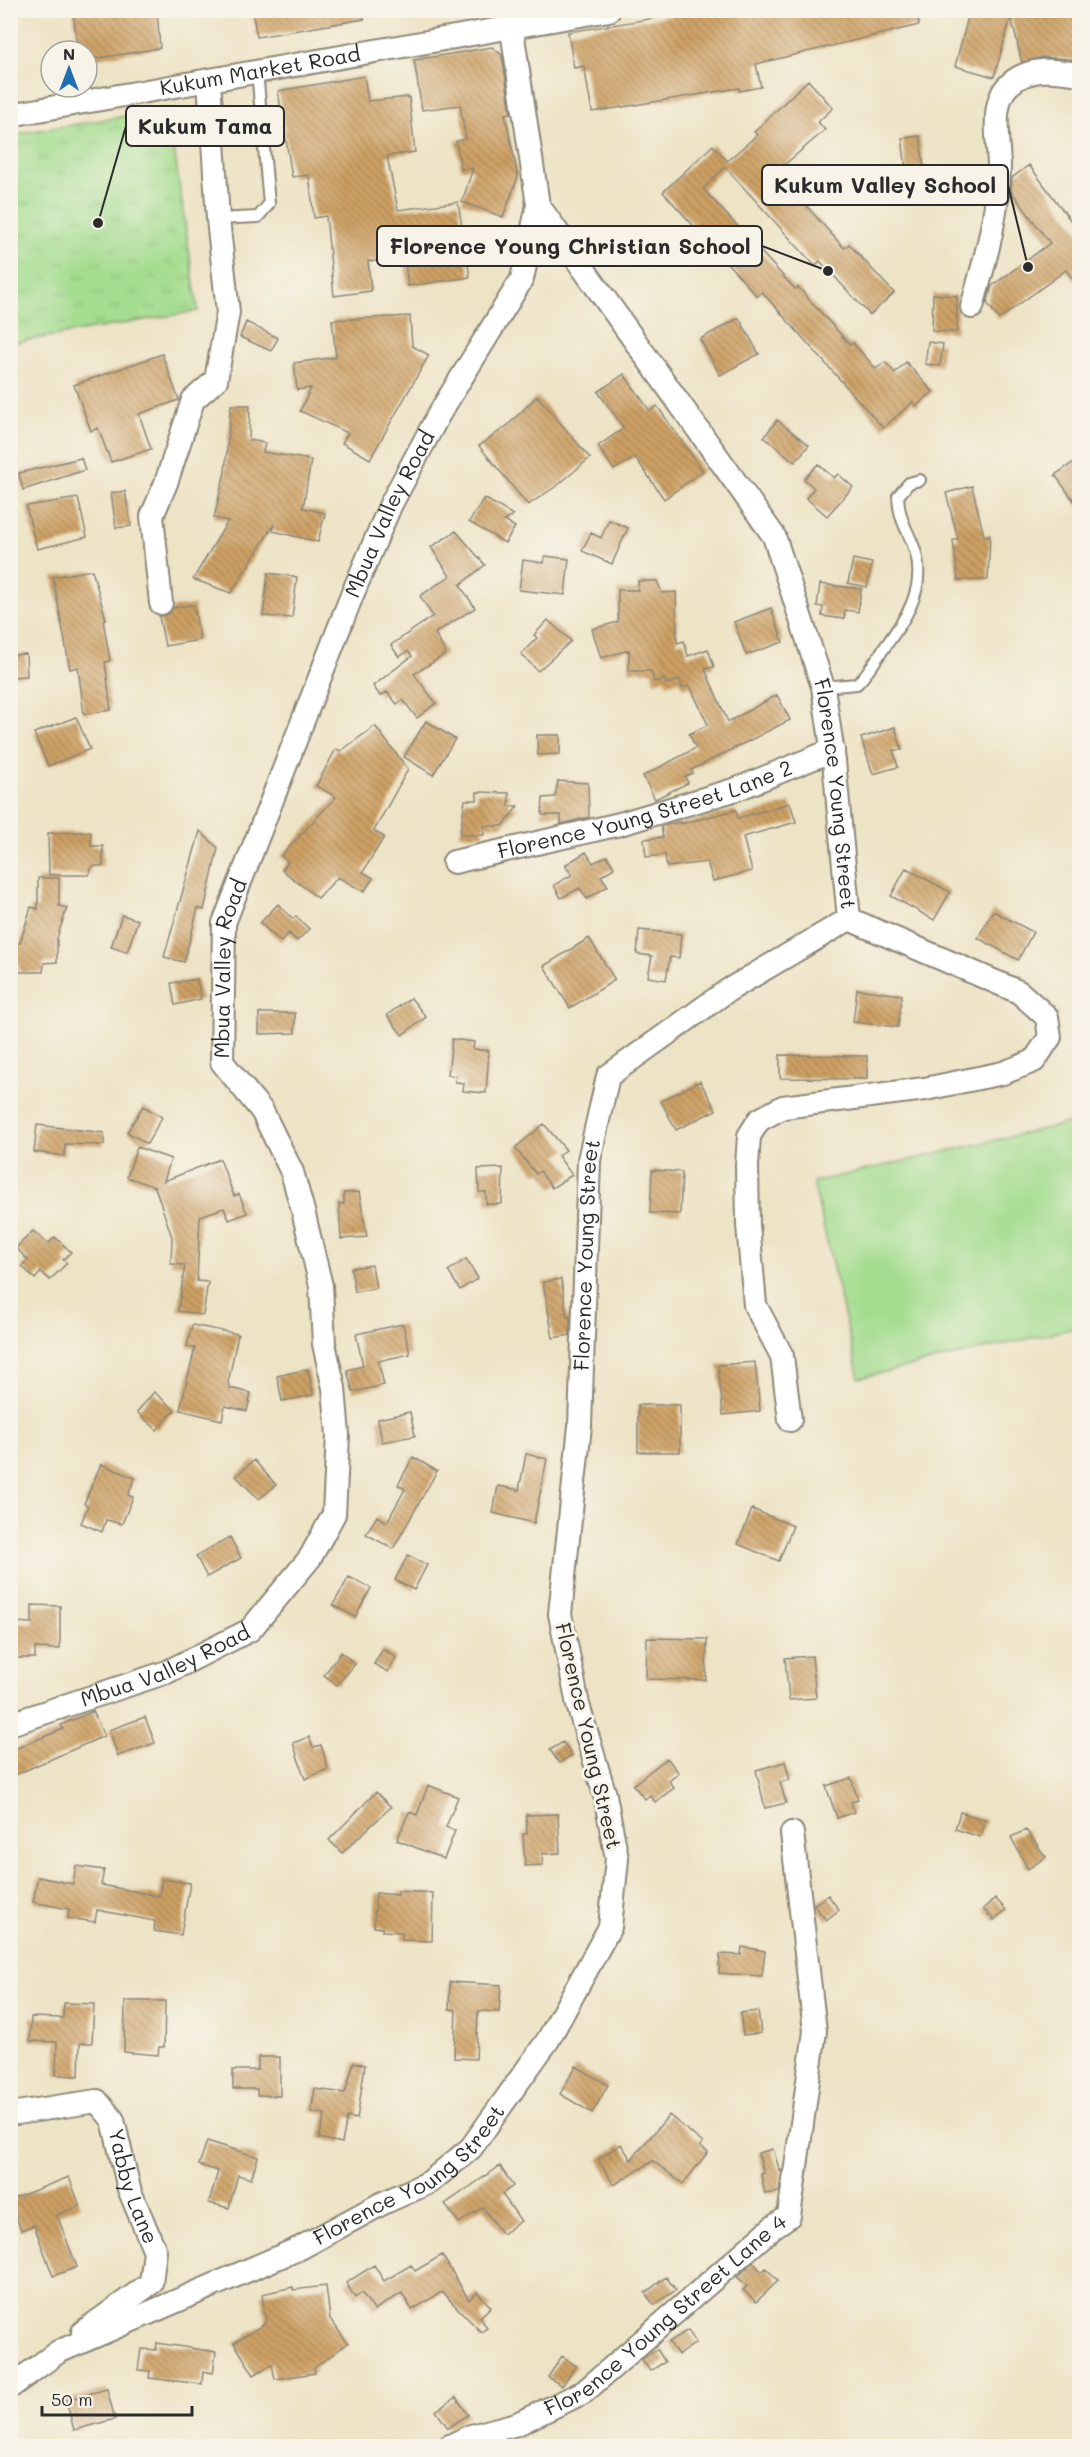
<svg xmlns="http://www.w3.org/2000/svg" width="1090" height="2457" font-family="Mali,sans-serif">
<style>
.grass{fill:url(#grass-tufts);stroke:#68845d;stroke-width:1.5}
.pitch{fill:#a4dd8f;stroke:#68845d;stroke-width:1.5}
.building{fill:url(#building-back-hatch)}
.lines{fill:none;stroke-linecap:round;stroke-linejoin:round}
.lane-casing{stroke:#8c8778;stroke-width:14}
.street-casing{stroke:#8c8778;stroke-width:26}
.lane{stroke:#fff;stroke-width:10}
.street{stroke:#fff;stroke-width:22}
.labels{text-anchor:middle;stroke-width:6;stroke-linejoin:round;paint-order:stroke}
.street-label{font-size:21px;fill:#2b2b2b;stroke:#f7f3e8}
.leader{fill:none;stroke:#2b2b2b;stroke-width:2}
.callout-dot{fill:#2b2b2b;stroke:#f7f3e8;stroke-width:2}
.callout{fill:#f7f3e8;stroke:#2b2b2b;stroke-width:2}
.callout-label{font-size:22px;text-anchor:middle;font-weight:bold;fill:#2b2b2b}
</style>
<defs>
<pattern id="grass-tufts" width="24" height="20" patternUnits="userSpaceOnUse" patternTransform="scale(1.5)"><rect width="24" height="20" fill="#a4dd8f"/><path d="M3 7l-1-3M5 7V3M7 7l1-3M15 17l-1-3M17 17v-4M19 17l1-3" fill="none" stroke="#8dbe7c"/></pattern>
<pattern id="building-back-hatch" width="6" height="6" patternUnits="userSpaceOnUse" patternTransform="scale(1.5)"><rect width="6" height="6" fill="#cda064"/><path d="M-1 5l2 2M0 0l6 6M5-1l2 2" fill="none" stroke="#a78353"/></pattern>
</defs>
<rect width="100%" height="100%" fill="#f7f3e8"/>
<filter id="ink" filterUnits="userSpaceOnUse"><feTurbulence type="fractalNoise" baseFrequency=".0167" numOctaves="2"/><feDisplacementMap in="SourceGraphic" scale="12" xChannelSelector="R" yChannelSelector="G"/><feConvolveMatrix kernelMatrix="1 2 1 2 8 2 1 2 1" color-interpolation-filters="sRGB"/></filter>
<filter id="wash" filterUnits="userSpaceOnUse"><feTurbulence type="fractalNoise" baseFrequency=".008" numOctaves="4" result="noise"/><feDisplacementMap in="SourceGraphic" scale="24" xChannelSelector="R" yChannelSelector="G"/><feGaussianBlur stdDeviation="1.35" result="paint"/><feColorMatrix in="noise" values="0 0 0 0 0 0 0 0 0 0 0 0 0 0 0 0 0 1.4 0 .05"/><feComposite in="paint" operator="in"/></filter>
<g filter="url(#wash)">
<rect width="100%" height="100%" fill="#ede3c5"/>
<path class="grass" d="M168 109 198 311 11 343V135Z"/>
<path class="pitch" d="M1078 1121 1079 1327 859 1378 813 1182Z"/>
<g id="blocks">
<path class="building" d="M73 10H157L160 48 87 60V51H78Z
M252 10H364V19L257 37Z
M722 10H917L919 25 756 64 761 87 739 91V88L592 112 584 66 574 68 568 32 692 12 693 15Z
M970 10H1013L994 77 955 66Z
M1060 10H1080V60L1043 57 1022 62 1011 17Z
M492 47 502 55 511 113 505 114 518 177 503 217 462 202 473 168 461 169 456 141 466 139 460 105 422 110 414 60Z
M364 76 368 101 409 97 415 152 387 156 398 210 458 202 470 277 408 286 405 262 368 261 371 291 334 296 326 216 314 218 309 175 292 177 278 91Z
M808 80 833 108 818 122 825 130 776 172 844 248 849 244 894 293 870 315 820 261 815 266 725 167 703 189 795 289 798 287 850 345 853 343 876 369 885 362 895 373 906 362 933 392 916 406 913 402 883 428 762 292 757 296 663 192 713 145 727 161 757 135 754 132Z
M920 136 924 168 906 170 902 138Z
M1029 165 1080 233V289L1066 270 999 319 987 303 992 286 1050 243 1011 191 1012 178Z
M933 294 957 296V332L932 331Z
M410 316 412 346 429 355 370 459 342 443 348 433 300 411 311 388 297 390 294 363 336 357 332 320Z
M739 318 759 354 720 375 700 339Z
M246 322 278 338 271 351 240 337Z
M928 342 943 344 940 366 925 364Z
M162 354 179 400 139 414 151 449 111 462 98 428 91 431 74 385Z
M624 374 650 411 657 406 703 471 664 499 635 457 614 470 598 446 624 428 598 392Z
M537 396 590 458 558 485 528 505 479 446 507 426Z
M231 405H250L249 440 265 443 263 452 311 460 303 508 325 513 318 542 273 531 274 524 231 593 193 579 228 521 214 518 225 472Z
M777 420 809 445 795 462 764 437Z
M81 458 85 470 23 490 19 473Z
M1080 458V509L1055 475Z
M818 464 834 478 838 474 853 487 827 516 806 498 814 488 804 479Z
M972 486 984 536 990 535 988 580H958L953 540 958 539 946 493Z
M125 491 131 526 116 528 111 493Z
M78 498 87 537 37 549 26 506Z
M484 498 513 515 504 521 515 527 505 543 469 522Z
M609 520 628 528 612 564 582 551 591 533 601 538Z
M456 531 485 565 460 585 475 608 435 633 446 654 414 674 436 703 417 718 403 700 397 704 387 692 380 696 373 686 412 656 408 651 399 657 391 645 433 616 420 596 450 576 431 547Z
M545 556 569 559 565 595 519 590 523 560 544 563Z
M853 559 872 563 867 587 848 583Z
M92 570 106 619 103 620 110 661 105 662 111 710 84 714 78 667 70 669 53 577Z
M268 573 297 577 292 618 263 616Z
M638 581H657L662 593 676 592 677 643 684 641 688 656 708 649 714 667 705 669 728 722 777 695 790 720 691 770 693 773 685 777 688 783 655 799 643 776 696 748 689 734 708 725 690 686 682 688 680 680 666 684 665 679 654 682 651 671H629V650L601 658 592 629 618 622V590H638Z
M820 584 861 589 858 612 845 610 844 619 822 616 823 607 817 606Z
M194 605 200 640 165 646 159 616 168 614 174 607Z
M771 608 783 642 746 655 734 622Z
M548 620 571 641 538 671 521 654 537 638 534 635Z
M26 654 27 676 10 677V655Z
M76 717 90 749 48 766 34 733Z
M426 721 455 739 433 775 404 757Z
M375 726 408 769 374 831 384 837 363 872 373 878 364 892 338 877 318 898 282 870 288 862 281 856 336 797 316 786 336 749 341 751Z
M895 727 902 750H893L898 767 873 774 861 738Z
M537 735H560V754L538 755Z
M558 781 588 783 589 817 561 824V815H542L543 798 555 797Z
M477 792 509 793V806H518L503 826H484V835H460L465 800H477Z
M790 803 796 822 743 837 752 871 713 881 707 862 667 867 665 855 646 857 644 839 663 837 661 826 680 822V824L736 810 738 818Z
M200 831 218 848 204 910 198 908 184 962 164 957Z
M91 832V846H103V866H92L89 875H49L48 833Z
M586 852 593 863 607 856 614 868 601 876 608 886 587 899 580 888 561 898 554 885 572 875 565 865Z
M906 868 950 892 934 920 891 896Z
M38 878H59V906L67 908 57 938V962L44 963 43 972H19V963H15V943H20L31 907 38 909Z
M278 904 293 919 296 916 309 929 297 941 289 933 281 942 260 923Z
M993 911 1033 932 1018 960 978 938Z
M122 915 138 920 127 952 111 947Z
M639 930 681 934 679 958 670 957 666 980 648 977 652 956 637 954Z
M589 938 615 980 570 1008 544 966Z
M197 979 201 999 175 1005 171 983Z
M857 989 902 995 898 1027 853 1022Z
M411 998 426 1017 402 1035 387 1015Z
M259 1013H295V1033L259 1034Z
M452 1039 474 1042 473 1049 489 1051 486 1093 463 1091 464 1083 455 1082 456 1076 448 1075Z
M780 1055 867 1056V1079L780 1078Z
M700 1081 716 1110 676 1130 661 1101Z
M143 1106 162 1117 147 1144 127 1132Z
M544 1124 566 1150 558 1156 572 1175 552 1188 540 1171 536 1174 515 1148Z
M37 1125 104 1133V1145L65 1144 64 1156 34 1152Z
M137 1147 171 1159 164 1181 220 1159 234 1196 239 1194 247 1213 229 1220 224 1208 200 1216 197 1281 208 1282 203 1315 178 1311 185 1265 171 1264 172 1237 155 1187 127 1177Z
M503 1168 502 1204H486V1192H479L478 1169Z
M652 1170 682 1172 680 1214 650 1213Z
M359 1192 367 1237 341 1239 339 1204H344V1193Z
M33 1231 48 1244 55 1237 71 1252 63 1260 67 1263 50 1280 41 1272 35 1279 22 1266 28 1260 16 1248Z
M466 1259 478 1278 460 1290 448 1271Z
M372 1265 376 1288 355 1292 351 1268Z
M561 1279 567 1317H570V1335L553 1338 543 1282Z
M403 1324 410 1354 378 1361 384 1385 353 1392 347 1370 363 1366 356 1334Z
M192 1325 238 1334 228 1383 230 1388 251 1393 247 1411 225 1406 222 1420 180 1410 195 1348 187 1347Z
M755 1362 760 1411 723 1415 718 1365Z
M308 1369 313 1395 282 1401 277 1376Z
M154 1392 175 1410 157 1430 137 1412Z
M638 1405H680V1452H638Z
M410 1412 415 1436 382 1442 378 1419Z
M526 1454 547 1459 534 1523 493 1513 498 1486 519 1490Z
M413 1457 437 1471 393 1549 366 1534 377 1516 387 1522 405 1489 398 1485Z
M254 1460 276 1485 259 1499 236 1476Z
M101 1464 135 1478 128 1495 133 1497 122 1524 106 1520 102 1532 81 1523 88 1506 84 1504Z
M752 1509 793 1526 779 1561 738 1544Z
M230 1537 241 1558 207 1577 196 1556Z
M408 1555 427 1565 414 1590 395 1580Z
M349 1577 371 1588 355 1617 333 1605Z
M32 1605 60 1606V1649L35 1648V1658H15V1647H10V1622L32 1623Z
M647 1638 707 1639 706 1680 646 1679Z
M383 1649 396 1657 388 1672 374 1664Z
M341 1652 355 1664 337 1685 324 1675Z
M812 1656 816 1698 789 1700 785 1658Z
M93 1711 104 1736 10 1777V1751L63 1729 61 1725Z
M145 1717 155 1743 118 1756 109 1730Z
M309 1737 313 1747 321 1745 328 1769 305 1779 293 1743Z
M563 1742 572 1755 559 1763 550 1750Z
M667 1758 679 1773 669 1781 674 1788 655 1802 650 1795 645 1799 633 1785Z
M785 1762 790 1780 780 1782 786 1803 765 1808 756 1770Z
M851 1778 858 1800 851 1802 854 1812 837 1818 826 1786Z
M428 1785 458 1797 446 1827 455 1831 444 1859 397 1840 409 1812 417 1815Z
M376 1792 391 1807 342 1853 329 1840Z
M960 1812 986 1820 980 1837 955 1829Z
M558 1814 560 1853 542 1854 543 1865 525 1866 523 1834H527L526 1815Z
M1026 1830 1046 1857 1028 1869 1011 1837Z
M76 1866 104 1870 101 1885 159 1896 162 1879 190 1883 181 1935 154 1931 155 1921 97 1910 95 1922 68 1918 69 1909 33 1902 38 1877 73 1884Z
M398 1891 433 1893 432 1941 402 1940V1932L382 1931 383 1928 374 1927 376 1893 398 1895Z
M828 1895 839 1910 826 1920 814 1905Z
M995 1898 1006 1910 994 1920 983 1909Z
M742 1947 765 1951 762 1976 719 1973 720 1954 741 1955Z
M450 1982 501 1985 499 2012 478 2011 476 2059 454 2058 456 2010 449 2009Z
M125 2001H165L164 2047H159L158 2055 124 2052Z
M64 2003 94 2004 92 2043H80L79 2076 56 2075 57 2042 30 2041 31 2017 63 2018Z
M758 2011 761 2033 743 2035 740 2013Z
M258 2057H280V2096L257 2095V2089H233V2070H258Z
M354 2062 365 2065 357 2119 347 2117 342 2143 319 2138 325 2114 311 2112 315 2089 345 2093Z
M576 2066 608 2085 592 2113 560 2094Z
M669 2115 703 2143 700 2146 708 2152 683 2184 653 2161 614 2185 598 2159 621 2144 631 2160Z
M207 2141 258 2157 251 2179 238 2175 229 2208 209 2203 218 2171 199 2165Z
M773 2149 780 2171 782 2170 779 2192 765 2194 761 2174 764 2173 758 2153Z
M500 2166 513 2186 502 2194 521 2221 502 2234 483 2207 459 2223 445 2204Z
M69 2177 80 2206 57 2215 77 2267 53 2276 34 2225 21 2230 10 2200Z
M442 2255 469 2300 477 2292 491 2307 480 2317 487 2328 481 2332 442 2292 412 2310 402 2293 374 2310 362 2293 355 2298 346 2283 374 2265 384 2281 411 2265 415 2271Z
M753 2262 762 2272 766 2268 778 2281 756 2302 743 2290 747 2286 737 2277Z
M666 2277 676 2290 654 2305 645 2293Z
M326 2286 330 2319 348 2343 314 2368 315 2373 275 2379 272 2364 254 2375 234 2343 266 2323 262 2294 293 2287V2290Z
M688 2330 696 2343 678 2355 669 2342Z
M157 2343 216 2352 213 2373 203 2371 202 2384 149 2378 150 2371 138 2370 141 2349 156 2350Z
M657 2349 665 2362 650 2371 642 2359Z
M562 2356 576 2366 562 2386 548 2377Z
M107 2389 115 2419 74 2430 66 2400Z
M456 2397 468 2415 448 2428 436 2411Z"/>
</g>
</g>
<g filter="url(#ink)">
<use href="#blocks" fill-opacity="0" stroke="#8c8778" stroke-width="1.5"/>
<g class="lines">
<defs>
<path id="lane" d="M218 219 258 217 269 204 257 71
M823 687 857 684C867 674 874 663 882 651 903 622 924 595 917 558 912 534 899 525 898 496L909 483 920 480"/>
<g id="street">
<path id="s1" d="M509 10 538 205 774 536 823 687 834 761 849 919"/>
<path id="s2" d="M10 115 609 10"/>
<path d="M972 307C985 260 998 216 999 168 999 143 989 102 1010 84 1030 66 1055 70 1080 74"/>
<path d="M161 603 152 516 166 483 193 400 216 380 228 312 218 219 209 80"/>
<path id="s3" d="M454 862 620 824 737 789 833 750"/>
<path d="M790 1420 782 1356 755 1305 748 1225 747 1166 749 1136 759 1120 783 1107 925 1089 1003 1073 1034 1061 1050 1037 1047 1017 1019 992 849 919"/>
<path id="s4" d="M10 1724 167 1672 250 1630 310 1558 334 1514 338 1435 334 1388 324 1344 321 1286 303 1211 292 1172 262 1111 222 1062 224 923 352 595 391 504 439 414 522 279 538 205"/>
<path id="s5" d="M10 2114 97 2101 113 2120 129 2189 155 2251 151 2283 83 2332"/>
<path id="s6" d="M10 2387 58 2352 300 2248 381 2204 430 2182 471 2148 548 2040 610 1927 617 1859 605 1795 578 1705 560 1614 580 1426 589 1160 608 1076 727 991 849 919"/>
<path id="s7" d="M450 2446 471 2436 517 2424 584 2392 772 2228 789 2216 815 2031 792 1833"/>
</g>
</defs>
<use href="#lane" class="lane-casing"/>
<use href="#street" class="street-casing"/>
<use href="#lane" class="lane"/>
<use href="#street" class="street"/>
</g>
</g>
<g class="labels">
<g class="street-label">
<text dy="7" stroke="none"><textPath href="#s2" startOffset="254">Kukum Market Road</textPath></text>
<text dy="7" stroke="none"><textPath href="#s4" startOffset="1461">Mbua Valley Road</textPath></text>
<text dy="7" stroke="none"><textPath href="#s1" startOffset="870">Florence Young Street</textPath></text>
<text dy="7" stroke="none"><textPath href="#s3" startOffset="198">Florence Young Street Lane 2</textPath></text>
<text dy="7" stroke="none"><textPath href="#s4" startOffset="975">Mbua Valley Road</textPath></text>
<text dy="7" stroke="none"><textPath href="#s6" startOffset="1464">Florence Young Street</textPath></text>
<text dy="7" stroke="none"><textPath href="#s4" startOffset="166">Mbua Valley Road</textPath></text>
<text transform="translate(588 1736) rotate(77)" y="7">Florence Young Street</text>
<text dy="7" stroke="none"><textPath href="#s6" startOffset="456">Florence Young Street</textPath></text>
<text dy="7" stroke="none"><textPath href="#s5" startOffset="182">Yabby Lane</textPath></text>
<text dy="7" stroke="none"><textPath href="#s7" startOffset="256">Florence Young Street Lane 4</textPath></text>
</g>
</g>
<path class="leader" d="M98 223L126 126M1028 267L1008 185M828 271L762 246"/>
<g class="callout-dot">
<circle cx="98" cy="223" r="6"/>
<circle cx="1028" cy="267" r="6"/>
<circle cx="828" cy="271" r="6"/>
</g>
<g class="callout">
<rect x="126" y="106" width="158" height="40" rx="6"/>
<rect x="762" y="165" width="246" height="40" rx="6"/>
<rect x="377" y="226" width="385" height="40" rx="6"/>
</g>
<g class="callout-label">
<text x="205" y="134">Kukum Tama</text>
<text x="885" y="193">Kukum Valley School</text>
<text x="570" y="254">Florence Young Christian School</text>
</g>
<rect width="1090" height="2457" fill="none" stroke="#f7f3e8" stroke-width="36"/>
<g transform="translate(69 69)"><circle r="28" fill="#f7f3e8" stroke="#a5a39c" stroke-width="1.5"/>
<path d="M0-4.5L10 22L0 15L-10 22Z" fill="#1f6fb2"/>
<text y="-9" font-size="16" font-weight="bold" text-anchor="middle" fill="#2b2b2b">N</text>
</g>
<path d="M42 2406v9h150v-9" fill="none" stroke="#2b2b2b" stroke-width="3"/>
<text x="51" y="2406" font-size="18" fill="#2b2b2b" stroke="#f7f3e8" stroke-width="4.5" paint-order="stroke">50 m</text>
</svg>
